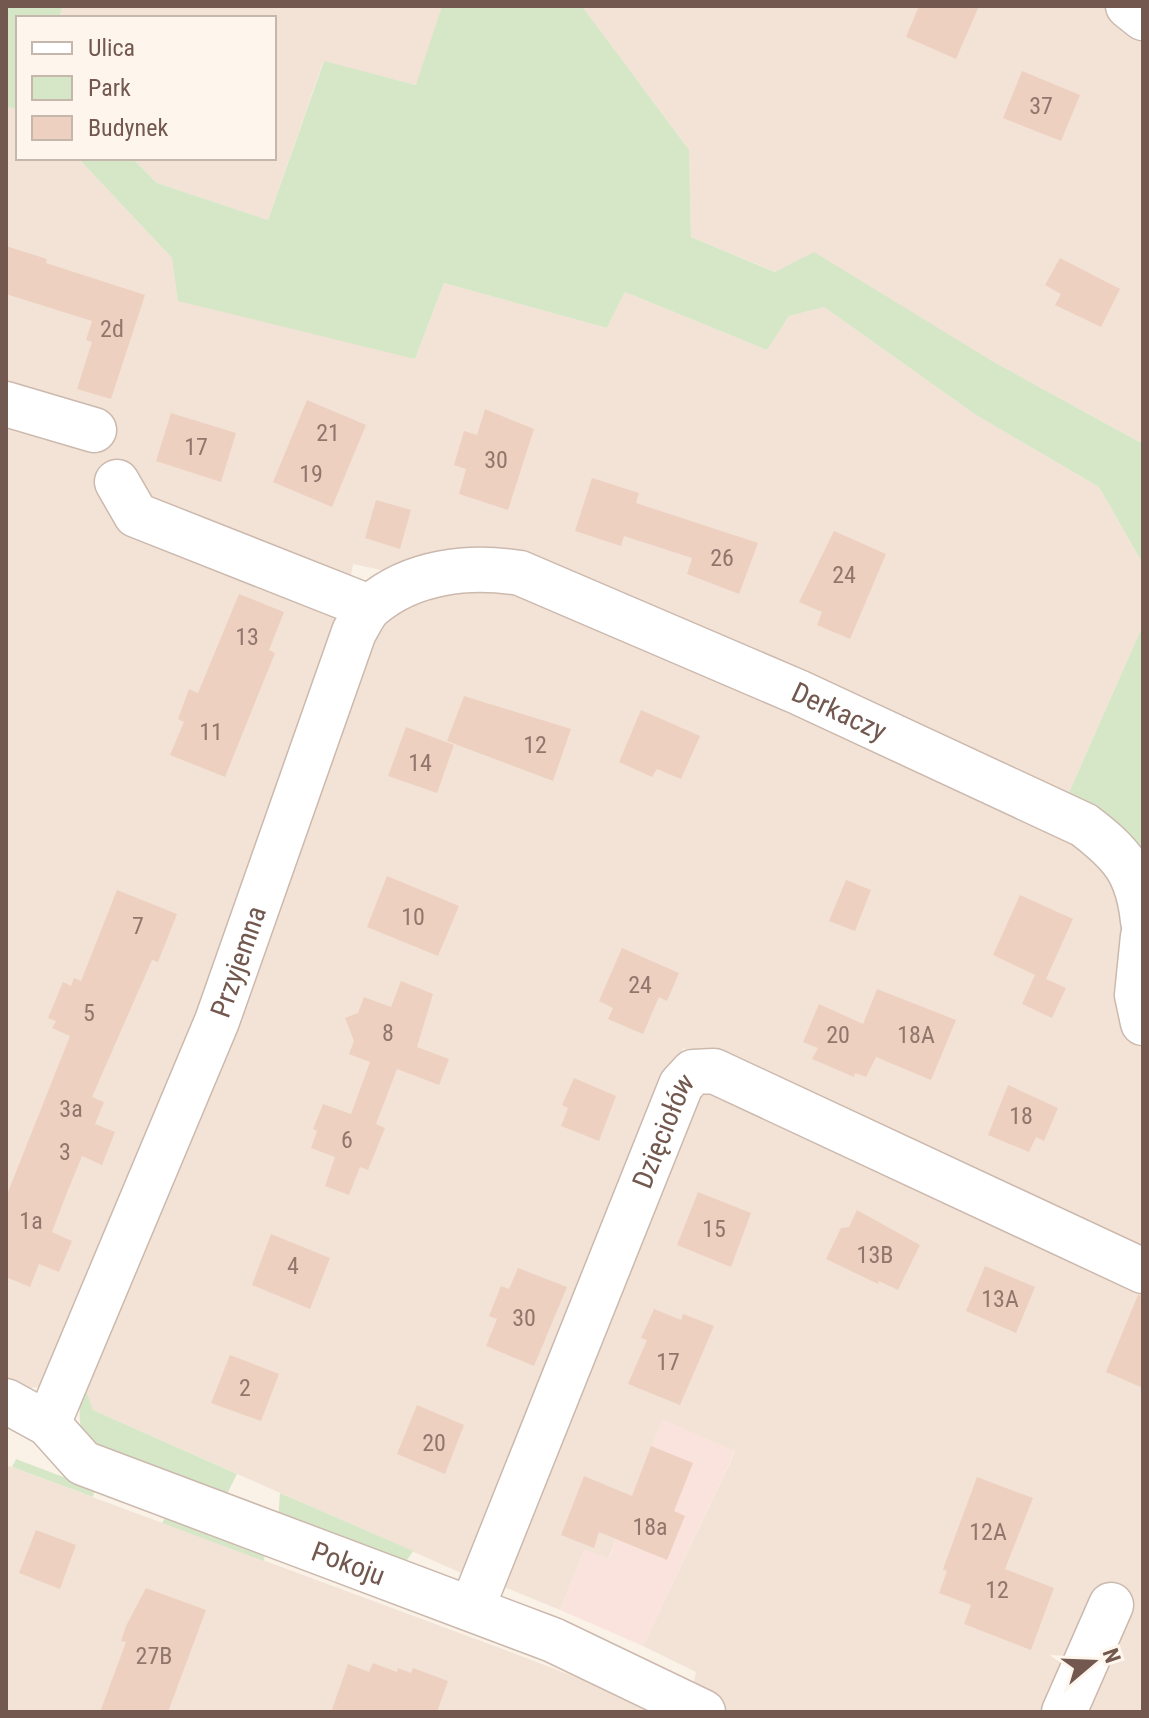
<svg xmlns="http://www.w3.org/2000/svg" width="1149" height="1718" font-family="'Roboto Condensed',sans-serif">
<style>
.residential{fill:#f2e3d6}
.commercial{fill:#fae3dc}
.green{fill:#d6e7c7}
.building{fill:#eed0c1}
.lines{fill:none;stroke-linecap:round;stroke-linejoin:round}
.minor-casing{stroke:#ccb9ae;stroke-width:47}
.minor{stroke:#fff;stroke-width:44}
.labels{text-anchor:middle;stroke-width:7;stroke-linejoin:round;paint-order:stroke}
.number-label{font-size:24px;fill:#91766b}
.street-label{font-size:28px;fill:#72584e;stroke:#fef6ed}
</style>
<rect width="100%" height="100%" fill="#fbf2e7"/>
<path class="residential" d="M63 6H442L417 85 323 62 268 220 157 183 132 158H274V18H59Z
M582 6H1103L1143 37V444L992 361 691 237 689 150Z
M6 106 18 110V158H78L172 258 415 359 444 283 607 328 625 292 767 350 789 316 824 307 976 415 1099 487 1143 564V625L1064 804 524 561 400 574 353 564 338 645 207 1014 54 1376 39 1387 21 1389 6 1382Z
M449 582 522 587 1088 846 1125 906 1131 1027 1143 1052V1262L683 1048 482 1559 468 1576 93 1410 83 1382 381 617Z
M705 1087 1143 1281V1712H730L692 1690 696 1672 643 1646 735 1452 663 1420 608 1559 584 1550 560 1610 492 1582 682 1102Z
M6 1465 492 1645 602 1687 648 1712H6Z"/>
<path class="commercial" d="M662 1419 735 1451 643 1646 560 1610 584 1550 609 1558Z"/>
<path class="green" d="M6 6H63L59 18H18V110L6 106Z
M442 6H582L689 150 691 237 775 272 814 252 992 361 1143 444V564L1099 487 976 415 824 307 789 316 767 350 625 292 607 328 444 283 415 359 178 301 172 258 78 158H132L157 183 268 220 324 61 416 85Z
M1143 625V858L1064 804Z
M83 1382 93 1410 237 1474 223 1502C192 1490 93 1463 82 1431 77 1415 81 1397 83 1382Z
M16 1459 95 1489 93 1497 12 1467Z
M280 1493 413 1551 403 1566 278 1520Z
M167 1515 265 1551 264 1561 162 1523Z"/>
<path class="building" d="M919 6H979L956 59 906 37Z
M1022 71 1080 95 1061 141 1003 118Z
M6 246 47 259 46 263 145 295 111 399 77 389 92 342 86 340 92 321 6 294Z
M1060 258 1120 289 1101 327 1055 305 1061 294 1045 285Z
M307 400 366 425 332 507 273 482Z
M485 409 534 429 508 510 459 494 466 469 454 465 464 431 477 435Z
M171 413 236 433 221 482 156 461Z
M592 478 639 493 636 503 758 543 739 594 687 574 692 558 624 536 621 546 575 531Z
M376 500 411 510 400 549 365 538Z
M834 531 886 554 850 639 817 625 822 612 799 602Z
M239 594 284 612 269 650 275 653 225 777 170 755 184 722 178 719 189 689 198 693Z
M464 696 571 729 553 781 447 741Z
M641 710 700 736 681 779 657 769 652 777 619 762Z
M406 727 454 745 437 793 388 776Z
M387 876 459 906 438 956 367 927Z
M846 880 871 890 855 931 829 921Z
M117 890 177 914 158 962 152 960 92 1097 104 1102 95 1124 115 1132 102 1165 82 1156 66 1195 52 1232 72 1241 59 1272 39 1264 30 1287 6 1277V1197L70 1036 52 1028 56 1021 48 1018 63 982 71 986 74 978 81 981Z
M1020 895 1073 919 1046 979 1066 988 1052 1018 1022 1004 1035 975 993 955Z
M622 948 679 973 667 1001 659 997 643 1034 608 1019 613 1008 599 1001Z
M401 981 433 994 417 1047 449 1059 439 1085 397 1069 376 1124 385 1128 368 1170 360 1167 349 1195 325 1186 335 1157 311 1148 317 1131 313 1129 323 1104 351 1114 370 1062 349 1054 354 1041 345 1018 358 1013 364 997 391 1007Z
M877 989 956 1020 931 1080 876 1057 866 1077 855 1073 854 1077 812 1059 818 1048 803 1042 819 1004 863 1024Z
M574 1078 616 1096 599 1141 561 1126 568 1108 562 1105Z
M1008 1085 1058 1108 1044 1141 1036 1137 1029 1152 988 1135Z
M698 1192 751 1213 731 1267 677 1245Z
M857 1210 920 1245 898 1290 879 1281 878 1284 826 1259 841 1228 849 1227Z
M271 1234 330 1258 310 1309 252 1285Z
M985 1266 1035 1287 1016 1333 966 1311Z
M518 1268 567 1287 534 1366 486 1346 497 1319 489 1316 501 1286 509 1289Z
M1138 1295 1143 1296V1388L1106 1372Z
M654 1309 681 1320 683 1314 714 1326 680 1405 628 1384 647 1340 641 1338Z
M230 1355 279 1374 261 1421 211 1403Z
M417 1405 464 1425 445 1474 397 1454Z
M651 1446 693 1463 674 1511 685 1516 667 1560 599 1532 594 1548 561 1535 584 1476 632 1496Z
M977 1477 1033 1498 1005 1569 1054 1588 1031 1650 964 1624 971 1605 939 1593 947 1571 943 1569Z
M36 1530 76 1545 60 1589 19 1573Z
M146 1588 206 1610 168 1712H100L126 1642 121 1641 126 1626Z
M373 1663 397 1672 398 1668 411 1673 413 1668 448 1681 437 1712H331L348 1664 369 1672Z"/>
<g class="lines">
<defs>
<g id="minor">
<path d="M1128 6 1143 18"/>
<path d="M6 404 94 430"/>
<path d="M117 482 136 515 369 607"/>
<path d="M1143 936 1137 995 1143 1023"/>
<path id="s1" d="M6 1401 48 1424 83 1463 553 1640 703 1712"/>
<path id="s2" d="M48 1424 217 1021 354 632C359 624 364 612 371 606 412 571 469 565 520 573L798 692 1084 825C1122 854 1138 872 1143 921"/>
<path id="s3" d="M472 1608 681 1085 693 1072 714 1071 1143 1271"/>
<path d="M1064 1712 1111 1605"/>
</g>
</defs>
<use href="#minor" class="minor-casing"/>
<use href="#minor" class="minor"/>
</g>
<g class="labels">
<g class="number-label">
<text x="1041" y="114">37</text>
<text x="112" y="337">2d</text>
<text x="328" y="441">21</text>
<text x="196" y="455">17</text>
<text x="496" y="468">30</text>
<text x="311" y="482">19</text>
<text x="722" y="566">26</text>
<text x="844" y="583">24</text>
<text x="247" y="645">13</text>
<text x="211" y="740">11</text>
<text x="535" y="753">12</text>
<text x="420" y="771">14</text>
<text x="413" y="925">10</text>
<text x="138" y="934">7</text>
<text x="640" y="993">24</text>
<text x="89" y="1021">5</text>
<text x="388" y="1041">8</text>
<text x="838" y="1043">20</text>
<text x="916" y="1043">18A</text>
<text x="71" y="1117">3a</text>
<text x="1021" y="1124">18</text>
<text x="347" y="1148">6</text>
<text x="65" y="1160">3</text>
<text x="31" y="1229">1a</text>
<text x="714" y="1237">15</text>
<text x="875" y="1263">13B</text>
<text x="293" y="1274">4</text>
<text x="1000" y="1307">13A</text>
<text x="524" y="1326">30</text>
<text x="668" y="1370">17</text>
<text x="245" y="1396">2</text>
<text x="434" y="1451">20</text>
<text x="650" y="1535">18a</text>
<text x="988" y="1540">12A</text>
<text x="997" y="1598">12</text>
<text x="154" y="1664">27B</text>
</g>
<g class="street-label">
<text dy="10" stroke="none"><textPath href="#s2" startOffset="1386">Derkaczy</textPath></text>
<text dy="10" stroke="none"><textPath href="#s2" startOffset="500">Przyjemna</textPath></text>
<text dy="10" stroke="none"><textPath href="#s3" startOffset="514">Dzięciołów</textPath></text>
<text dy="10" stroke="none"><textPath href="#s1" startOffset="384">Pokoju</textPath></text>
</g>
</g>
<rect width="1149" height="1718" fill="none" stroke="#72584e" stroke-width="16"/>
<rect x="16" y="16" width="260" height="144" fill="#fef6ed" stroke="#c6b7ad" stroke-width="2"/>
<rect x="32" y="42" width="40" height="12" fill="#ffffff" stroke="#c6b7ad" stroke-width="2"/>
<text x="88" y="56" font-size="24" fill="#72584e">Ulica</text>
<rect x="32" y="76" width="40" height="24" fill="#d6e7c7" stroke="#c6b7ad" stroke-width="2"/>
<text x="88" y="96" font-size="24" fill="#72584e">Park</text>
<rect x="32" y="116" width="40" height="24" fill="#eed0c1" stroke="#c6b7ad" stroke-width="2"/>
<text x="88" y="136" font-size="24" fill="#72584e">Budynek</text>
<g transform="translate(1093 1662) rotate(71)" stroke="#fef6ed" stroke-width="6" paint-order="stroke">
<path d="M0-6L14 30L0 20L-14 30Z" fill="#72584e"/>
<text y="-12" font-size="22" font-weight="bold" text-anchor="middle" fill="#72584e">N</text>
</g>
</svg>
